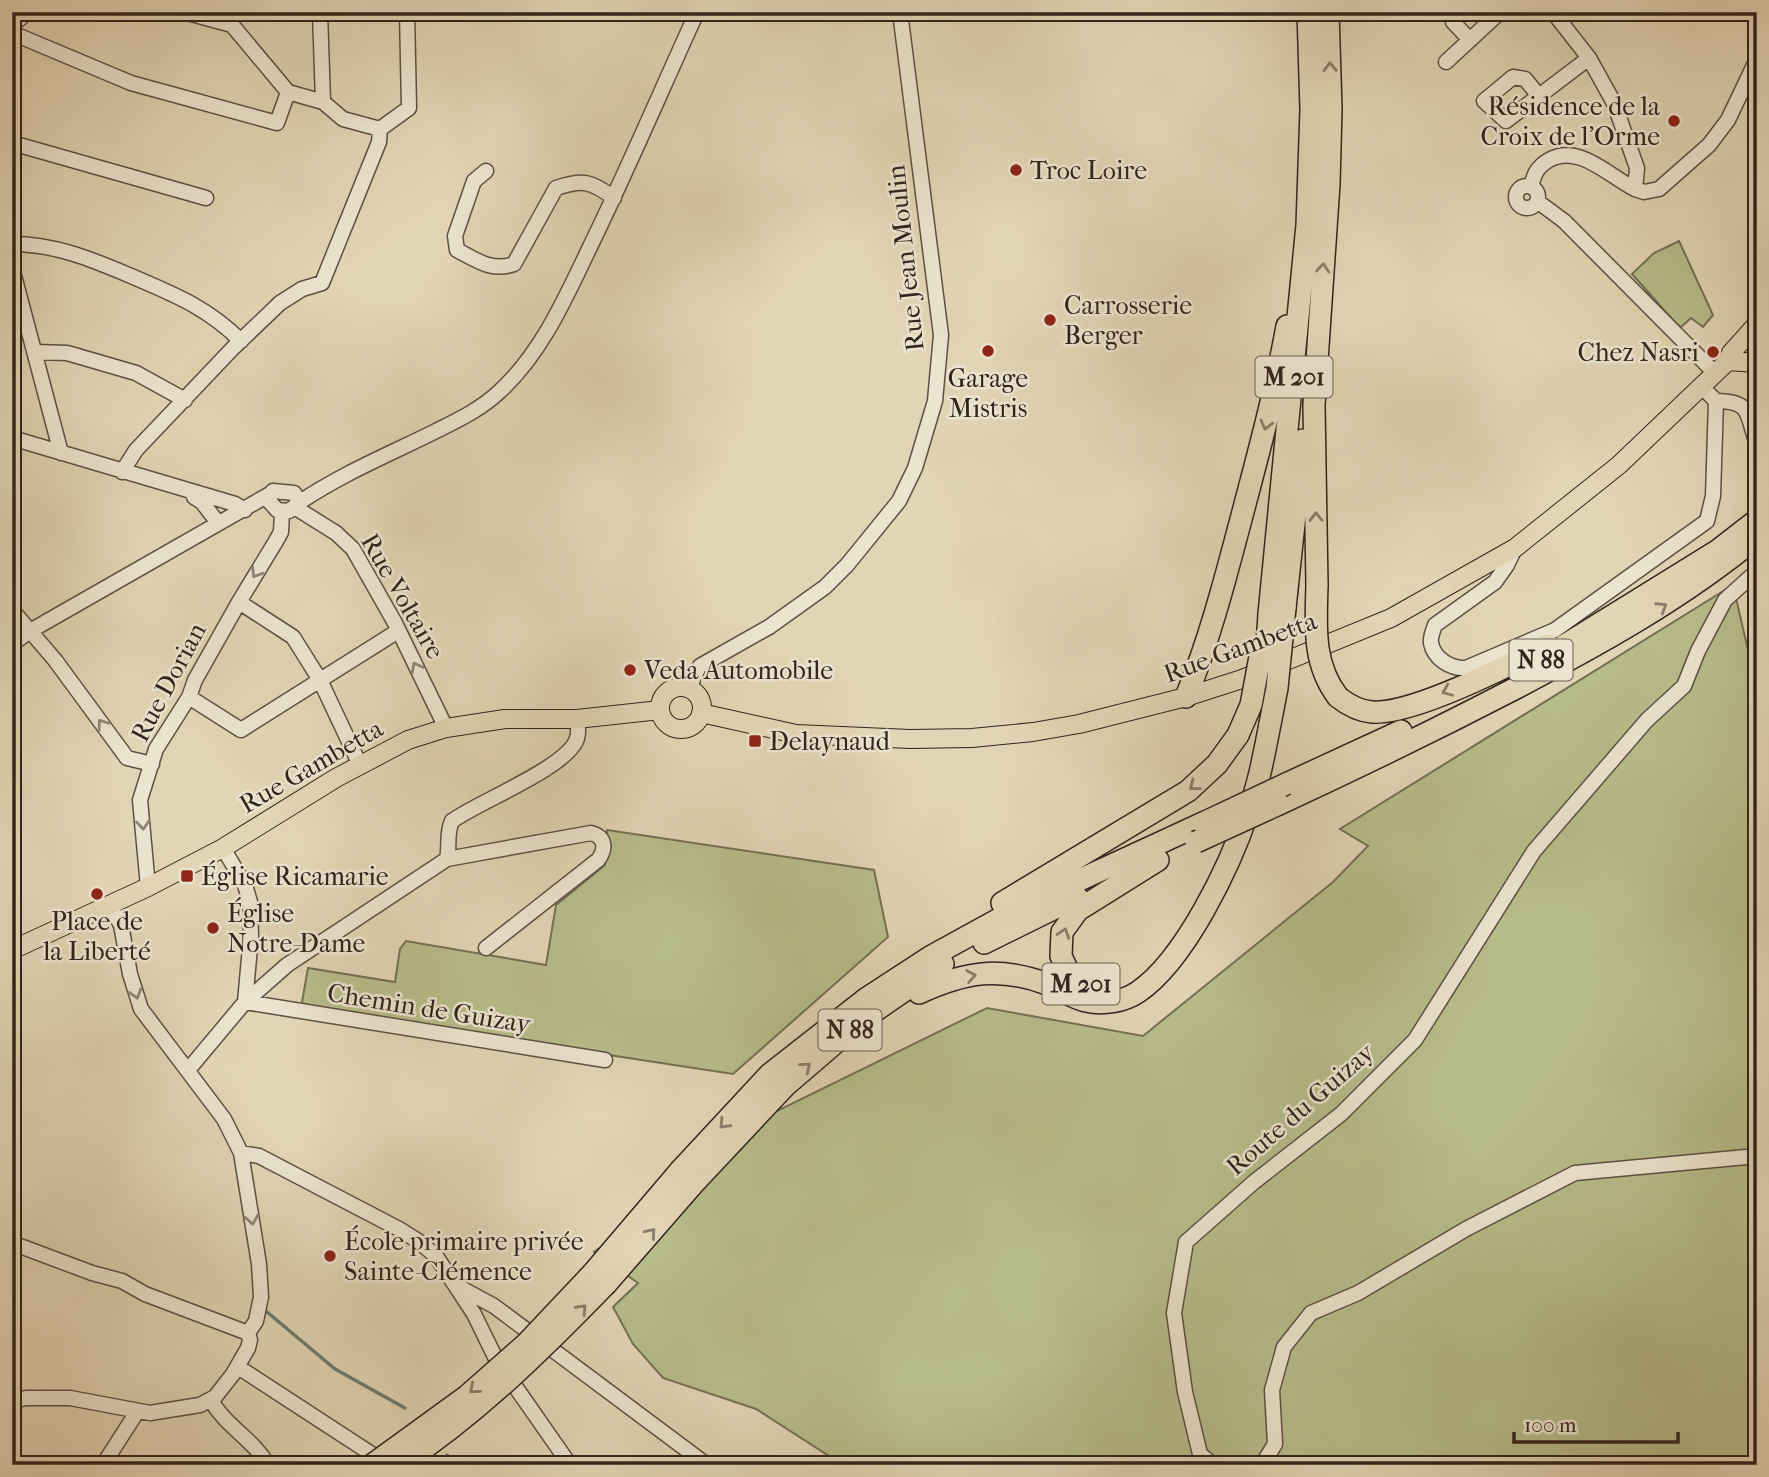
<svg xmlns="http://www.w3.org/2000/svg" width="1769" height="1477" font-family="'IM FELL French Canon',serif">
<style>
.green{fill:#b7bc8b;stroke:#747054;stroke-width:2}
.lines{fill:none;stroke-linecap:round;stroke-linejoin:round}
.stream{stroke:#6e7d70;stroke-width:3.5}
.minor-casing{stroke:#5d5043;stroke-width:17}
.major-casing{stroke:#31241d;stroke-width:20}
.highway-casing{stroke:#31241d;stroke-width:24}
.minor{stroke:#ece4cf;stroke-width:14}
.major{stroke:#e2d5b5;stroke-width:18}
.highway{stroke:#e2d5b5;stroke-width:21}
.highway-bridge-casing{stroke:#31241d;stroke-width:24;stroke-linecap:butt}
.highway-bridge{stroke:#e2d5b5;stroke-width:21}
.oneway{stroke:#8a7c69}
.oneway2{stroke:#8e8476}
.poi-dot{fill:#8f2418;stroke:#ece4cf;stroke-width:2.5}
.labels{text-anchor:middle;stroke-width:5;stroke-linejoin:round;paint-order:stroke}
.shield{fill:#ece4cf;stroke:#695e52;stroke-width:2}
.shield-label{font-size:24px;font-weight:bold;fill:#31241d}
.poi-label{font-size:26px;fill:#31241d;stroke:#ece4cf;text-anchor:start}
.street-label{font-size:26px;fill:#31241d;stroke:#ece4cf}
</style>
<rect width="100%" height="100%" fill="#e2d5b5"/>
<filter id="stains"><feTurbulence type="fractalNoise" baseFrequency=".00286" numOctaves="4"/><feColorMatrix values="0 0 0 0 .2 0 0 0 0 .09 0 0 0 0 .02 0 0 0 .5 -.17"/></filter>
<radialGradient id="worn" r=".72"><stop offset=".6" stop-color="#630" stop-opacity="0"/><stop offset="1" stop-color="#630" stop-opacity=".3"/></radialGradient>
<path class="green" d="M1679 241 1713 315 1703 327 1691 318 1680 328 1632 274 1654 253Z
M1733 585 1757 689V1465H834L832 1458 756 1409 663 1378 633 1344 613 1307 638 1283 594 1252 698 1175 673 1162 987 1008 1143 1036 1333 882 1368 846 1340 829Z
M607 830 874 870 888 937 733 1074 301 1008 308 968 395 982 400 949 406 941 546 965 556 905 605 865Z"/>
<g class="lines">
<path class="stream" d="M267 1312 335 1369 405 1408
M447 1455 456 1465"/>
<defs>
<path id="minor" d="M184 12 232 25 288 92 323 102
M320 12 323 102 343 119 380 129
M1553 12 1589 58 1614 103 1637 168 1635 189
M1453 22 1470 40
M12 25 28 12
M12 33 131 83 277 123 288 92
M1446 62 1500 12
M1539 96 1525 79 1513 77 1484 101 1506 121 1589 58
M380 129 409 108 407 12
M12 143 206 198
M486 171 474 181 455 236 457 250C476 260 492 272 514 264L556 188C583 179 591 181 614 198
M1516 197a11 11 0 1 1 22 0a11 11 0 1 1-22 0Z
M1531 187C1534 174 1537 167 1549 160 1579 143 1610 177 1635 189L1644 192 1659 189 1709 145 1728 120 1757 59
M1537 201 1564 221 1715 373
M12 244C55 244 91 259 131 276 173 294 207 307 241 341
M12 268 61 453
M35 352 67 353 136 373 185 400
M1716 401C1752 401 1746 414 1757 444
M12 438 235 504 245 510
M122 472 136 450 233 348 280 303 302 289 322 283 379 142 380 129
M273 491 294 493 300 502 289 511 277 510 269 501 270 494Z
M194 497 202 502 218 523
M300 502C343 473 390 454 436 431 458 420 481 409 499 392 541 354 565 299 589 249 627 171 661 91 697 12
M296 508 336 533 353 549 395 623 446 728
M1515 548 1507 565 1495 582 1435 625C1433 631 1430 637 1431 643 1434 659 1451 669 1466 668L1555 630 1707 521 1713 496 1716 401 1701 386
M239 602 293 637 320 680 360 765
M12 610 55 660 127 758 152 764
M12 644 30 631 270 494
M690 689 694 676 700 666 769 627 825 587 847 565 899 501 915 468 935 401 941 335 900 12
M189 697 241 730 398 631
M447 859 591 833C606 837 606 849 598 860L486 948
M148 887 140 800 156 749 189 697 195 680 239 602 276 541 281 532 282 512
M110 906 121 925 130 974 141 1009 224 1119 241 1153 259 1264 261 1297 256 1321 248 1333
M245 1002 287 965 447 859C450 845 446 834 452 821 480 801 563 769 576 741 579 735 578 725 577 719
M245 1002 605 1060
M188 1070 245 1002 251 936 250 902 245 885 223 848
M241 1153 259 1156 399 1229 418 1241 436 1256 474 1314 496 1359 570 1465
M12 1243 92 1273 122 1281 145 1294 248 1333
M457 1286 494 1306 707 1465
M238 1367 387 1464
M211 1400C225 1426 253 1439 268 1465
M12 1401 26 1398H70L150 1413 200 1405 215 1397 233 1374 248 1348 250 1340 248 1333
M103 1465 137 1412
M1213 1465 1200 1454 1185 1392 1174 1313 1186 1242 1254 1182 1341 1114 1415 1040 1534 851 1647 720 1684 686 1698 651 1725 600 1757 571
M1262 1465 1275 1444 1272 1390 1284 1347 1311 1313 1358 1293 1466 1229 1575 1173 1757 1156"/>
<path id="major" d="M1728 361 1757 363
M660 708a21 21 0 1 1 42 0a21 21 0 1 1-42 0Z
M701 713 796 734 910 739 972 738 1033 732 1079 724 1186 697 1242 679 1391 618 1515 548 1619 465 1728 361 1731 353 1757 324
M12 950 148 887 223 848 336 778 408 740 446 728 505 719H577L660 710"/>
<path id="highway" d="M1317 585 1314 405 1329 184 1331 109 1328 12
M1285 608 1303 440
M1269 614 1307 225 1311 110 1308 12
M1536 663 1717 551 1757 520
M1186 697C1211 636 1227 572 1244 508 1260 447 1276 388 1287 326
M1338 697C1348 705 1359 711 1372 712 1412 715 1510 665 1548 645
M1286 784 1401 731
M1279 804C1359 767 1439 728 1518 687 1602 643 1683 598 1757 537
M1002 903 1188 791 1217 764 1238 735
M984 943 1077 897
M1103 991 1083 985 1074 978 1066 967 1061 956 1062 932 1078 910 1158 860
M919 993C965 972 999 966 1047 984 1060 989 1073 998 1086 1001 1103 1005 1123 1002 1138 992 1185 960 1230 866 1248 812 1259 784 1264 754 1270 724
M593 1273 679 1172 770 1074 867 998 930 957 1021 907 1203 823
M606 1284 693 1184 785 1086 863 1019 943 964"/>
</defs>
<use href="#minor" class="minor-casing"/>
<use href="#major" class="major-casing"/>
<use href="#highway" class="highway-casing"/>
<use href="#minor" class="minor"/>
<use href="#major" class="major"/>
<use href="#highway" class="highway"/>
<defs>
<path id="highway-bridge" d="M1317 585C1316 625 1312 663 1338 697
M1266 661 1269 614
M1270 724 1277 688 1285 608
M1238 735 1251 705 1262 646
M1203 823 1286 784
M1196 842 1279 804
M372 1465 467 1396 526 1344 593 1273
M400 1465C477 1414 542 1350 606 1284"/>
</defs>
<use href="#highway-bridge" class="highway-bridge-casing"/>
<use href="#highway-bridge" class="highway-bridge"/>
</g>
<defs><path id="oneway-chevron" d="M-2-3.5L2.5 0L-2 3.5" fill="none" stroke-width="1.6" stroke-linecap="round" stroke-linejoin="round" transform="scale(1.75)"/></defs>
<g class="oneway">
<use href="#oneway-chevron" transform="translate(1330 67) rotate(-91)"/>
<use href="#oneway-chevron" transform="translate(1323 268) rotate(-85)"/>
<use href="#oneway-chevron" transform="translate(1266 425) rotate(105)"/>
<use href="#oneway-chevron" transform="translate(1316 517) rotate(-91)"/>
<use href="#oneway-chevron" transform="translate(1662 607) rotate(-33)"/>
<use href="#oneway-chevron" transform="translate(1447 691) rotate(157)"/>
<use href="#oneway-chevron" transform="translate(1194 786) rotate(142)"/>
<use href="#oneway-chevron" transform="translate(1064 933) rotate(-72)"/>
<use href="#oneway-chevron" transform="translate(971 976) rotate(-9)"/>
<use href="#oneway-chevron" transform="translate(806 1067) rotate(-40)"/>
<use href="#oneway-chevron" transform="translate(724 1124) rotate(133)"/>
<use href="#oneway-chevron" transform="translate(651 1233) rotate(-49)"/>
<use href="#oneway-chevron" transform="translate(582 1309) rotate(-46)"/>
<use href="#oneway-chevron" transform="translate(474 1389) rotate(139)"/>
</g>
<g class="oneway2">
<use href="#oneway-chevron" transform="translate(256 573) rotate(121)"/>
<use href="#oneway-chevron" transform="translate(416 667) rotate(-117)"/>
<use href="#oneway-chevron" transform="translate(102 724) rotate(-126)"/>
<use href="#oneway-chevron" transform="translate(143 825) rotate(85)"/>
<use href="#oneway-chevron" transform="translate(136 994) rotate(73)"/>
<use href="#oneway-chevron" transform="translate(252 1220) rotate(81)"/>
</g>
<g class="poi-dot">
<circle cx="1674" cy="121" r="7"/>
<circle cx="1016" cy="170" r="7"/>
<circle cx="1050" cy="320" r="7"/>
<circle cx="988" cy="351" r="7"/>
<circle cx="1713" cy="352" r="7"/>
<circle cx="630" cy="670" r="7"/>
<rect x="748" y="734" width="14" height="14" rx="3.5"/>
<rect x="180" y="869" width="14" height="14" rx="3.5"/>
<circle cx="97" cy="894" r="7"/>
<circle cx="213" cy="928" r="7"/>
<circle cx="330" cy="1256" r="7"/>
</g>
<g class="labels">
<g class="shield">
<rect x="1255.5" y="356.5" width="77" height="41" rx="5"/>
<rect x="1509.5" y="639.5" width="63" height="41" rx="5"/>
<rect x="1042.5" y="963.5" width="77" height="41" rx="5"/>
<rect x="818.5" y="1009.5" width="63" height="41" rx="5"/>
</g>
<g class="shield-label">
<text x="1294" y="385">M 201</text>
<text x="1541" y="668">N 88</text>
<text x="1081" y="992">M 201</text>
<text x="850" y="1038">N 88</text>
</g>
<g class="poi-label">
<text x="1660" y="115" text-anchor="end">Résidence de la<tspan x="1660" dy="30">Croix de l'Orme</tspan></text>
<text x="1030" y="179">Troc Loire</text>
<text x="1064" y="314">Carrosserie<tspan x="1064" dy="30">Berger</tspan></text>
<text x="1699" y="361" text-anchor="end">Chez Nasri</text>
<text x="988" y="387" text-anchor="middle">Garage<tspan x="988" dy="30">Mistris</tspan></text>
<text x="644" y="679">Veda Automobile</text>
<text x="769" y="750">Delaynaud</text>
<text x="201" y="885">Église Ricamarie</text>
<text x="227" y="922">Église<tspan x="227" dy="30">Notre-Dame</tspan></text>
<text x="97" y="930" text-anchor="middle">Place de<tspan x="97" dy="30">la Liberté</tspan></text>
<text x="344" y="1250">École primaire privée<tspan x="344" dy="30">Sainte-Clémence</tspan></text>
</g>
<g class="street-label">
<text transform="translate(905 258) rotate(-96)" y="9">Rue Jean Moulin</text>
<text transform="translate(403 596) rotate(60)" y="9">Rue Voltaire</text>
<text transform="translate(1240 647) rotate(-20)" y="9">Rue Gambetta</text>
<text transform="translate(168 682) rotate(-62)" y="9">Rue Dorian</text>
<text transform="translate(311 766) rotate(-30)" y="9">Rue Gambetta</text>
<text transform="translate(429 1008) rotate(9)" y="9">Chemin de Guizay</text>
<text transform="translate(1300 1109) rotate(-41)" y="9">Route du Guizay</text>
</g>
</g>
<rect width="1769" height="1477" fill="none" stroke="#e2d5b5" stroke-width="42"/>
<rect x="14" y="14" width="1741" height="1449" fill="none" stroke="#31241d" stroke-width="3.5"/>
<rect x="21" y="21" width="1727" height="1435" fill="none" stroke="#31241d" stroke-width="2"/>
<path d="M1514 1432v10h164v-10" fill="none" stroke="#31241d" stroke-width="3.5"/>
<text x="1524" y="1432" font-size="21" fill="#31241d" stroke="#ece4cf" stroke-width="5" paint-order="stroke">100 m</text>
<rect width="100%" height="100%" filter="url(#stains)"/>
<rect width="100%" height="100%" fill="url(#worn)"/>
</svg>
